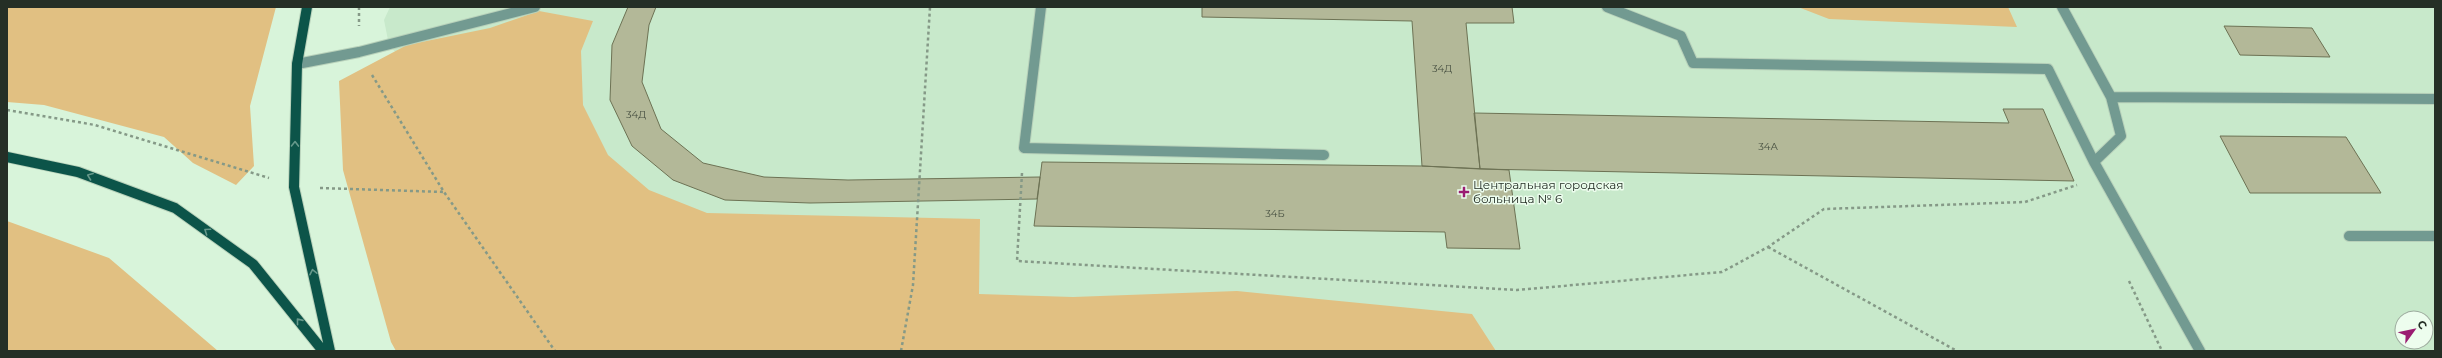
<svg xmlns="http://www.w3.org/2000/svg" width="2442" height="358" font-family="Montserrat,sans-serif">
<style>
.built{fill:#c8e9cb;fill-rule:evenodd}
.green{fill:#e1c082}
.building{fill:#b3b898;stroke:#6d7254}
.lines{fill:none;stroke-linecap:round;stroke-linejoin:round}
.minor-casing{stroke:#b8d1ba;stroke-width:12}
.major-casing{stroke:#b8d1ba;stroke-width:12}
.path{stroke:#859987;stroke-width:2.5;stroke-dasharray:3 3;stroke-linecap:butt}
.minor{stroke:#729a91;stroke-width:10}
.major{stroke:#0c5449;stroke-width:10}
.oneway{stroke:#66988b}
.poi-dot{fill:#9a1b71;stroke:#edfdee;stroke-width:1.5}
.labels{text-anchor:middle;stroke-width:3;stroke-linejoin:round;paint-order:stroke}
.number-label{font-size:10px;fill:#485142}
.poi-label{font-size:12px;fill:#252f26;stroke:#edfdee;text-anchor:start}
</style>
<rect width="100%" height="100%" fill="#d8f4da"/>
<path class="built" d="M390 7H2435V351H604L407 65 389 45 384 20ZM2402 318H2426V342H2402Z"/>
<path class="green" d="M7 7H276L250 106 254 166 236 185 193 163 164 137 44 105 7 102Z
M1798 7H2008L2017 27 1829 19Z
M539 11 593 21 581 51 583 105 608 155 649 190 707 213 980 219 979 294 1073 297 1237 291 1472 314 1496 351H396L391 342 343 170 339 81 407 45 490 28Z
M7 221 109 258 218 351H7Z"/>
<path class="building" d="M628 7H656L649 25 642 82 661 129 703 163 764 177 848 180 1040 177 1037 199 810 203 725 200 673 180 632 146 610 100 612 45Z
M1202 7H1512L1514 23H1466L1480 169 1422 166 1412 21 1202 17Z
M2224 26 2312 28 2330 57 2240 55Z
M2003 109H2043L2074 181 1480 169 1474 113 2009 123Z
M2220 136 2346 137 2381 193H2250Z
M1042 162 1422 166 1509 170 1520 249 1447 248 1445 232 1034 226Z"/>
<g class="lines">
<defs>
<path id="minor" d="M1041 7 1024 148 1324 155
M1607 7 1681 36 1693 63 2048 69 2094 162 2200 351
M2062 7 2111 97 2121 136 2094 162
M297 64 359 52 535 7
M2111 97 2435 99
M2349 236H2435"/>
<path id="major" d="M307 7 297 64 294 187 330 351
M7 157 78 172 175 208 253 264 323 351"/>
</defs>
<use href="#minor" class="minor-casing"/>
<use href="#major" class="major-casing"/>
<path class="path" d="M359 7V26
M372 75 444 192 555 351
M7 110 95 125 269 178
M1022 173 1017 261 1517 290 1722 272 1768 247 1824 209 2025 202 2077 185
M320 188 444 192
M1768 247 1957 351
M2129 281 2162 351
M901 351 913 285 930 7"/>
<use href="#minor" class="minor"/>
<use href="#major" class="major"/>
</g>
<defs><path id="oneway-chevron" d="M-2-3.5L2.5 0L-2 3.5" fill="none" stroke-width="1.6" stroke-linecap="round" stroke-linejoin="round"/></defs>
<g class="oneway">
<use href="#oneway-chevron" transform="translate(295 144) rotate(-89)"/>
<use href="#oneway-chevron" transform="translate(90 176) rotate(-159)"/>
<use href="#oneway-chevron" transform="translate(207 231) rotate(-145)"/>
<use href="#oneway-chevron" transform="translate(313 272) rotate(-102)"/>
<use href="#oneway-chevron" transform="translate(299 321) rotate(-129)"/>
</g>
<path class="poi-dot" d="M1462 186h4v4h4v4h-4v4h-4v-4h-4v-4h4z"/>
<g class="labels">
<g class="number-label">
<text x="1442" y="72">34Д</text>
<text x="636" y="118">34Д</text>
<text x="1768" y="150">34А</text>
<text x="1275" y="217">34Б</text>
</g>
<g class="poi-label">
<text x="1473" y="189">Центральная городская<tspan x="1473" dy="14">больница № 6</tspan></text>
</g>
</g>
<rect width="2442" height="358" fill="none" stroke="#252f26" stroke-width="16"/>
<g transform="translate(2414 330) rotate(57)"><circle r="19" fill="#edfdee" stroke="#9dab9e"/>
<path d="M0-3L7 15L0 10L-7 15Z" fill="#9a1b71"/>
<text y="-6" font-size="11" font-weight="bold" text-anchor="middle" fill="#252f26">С</text>
</g>
</svg>
